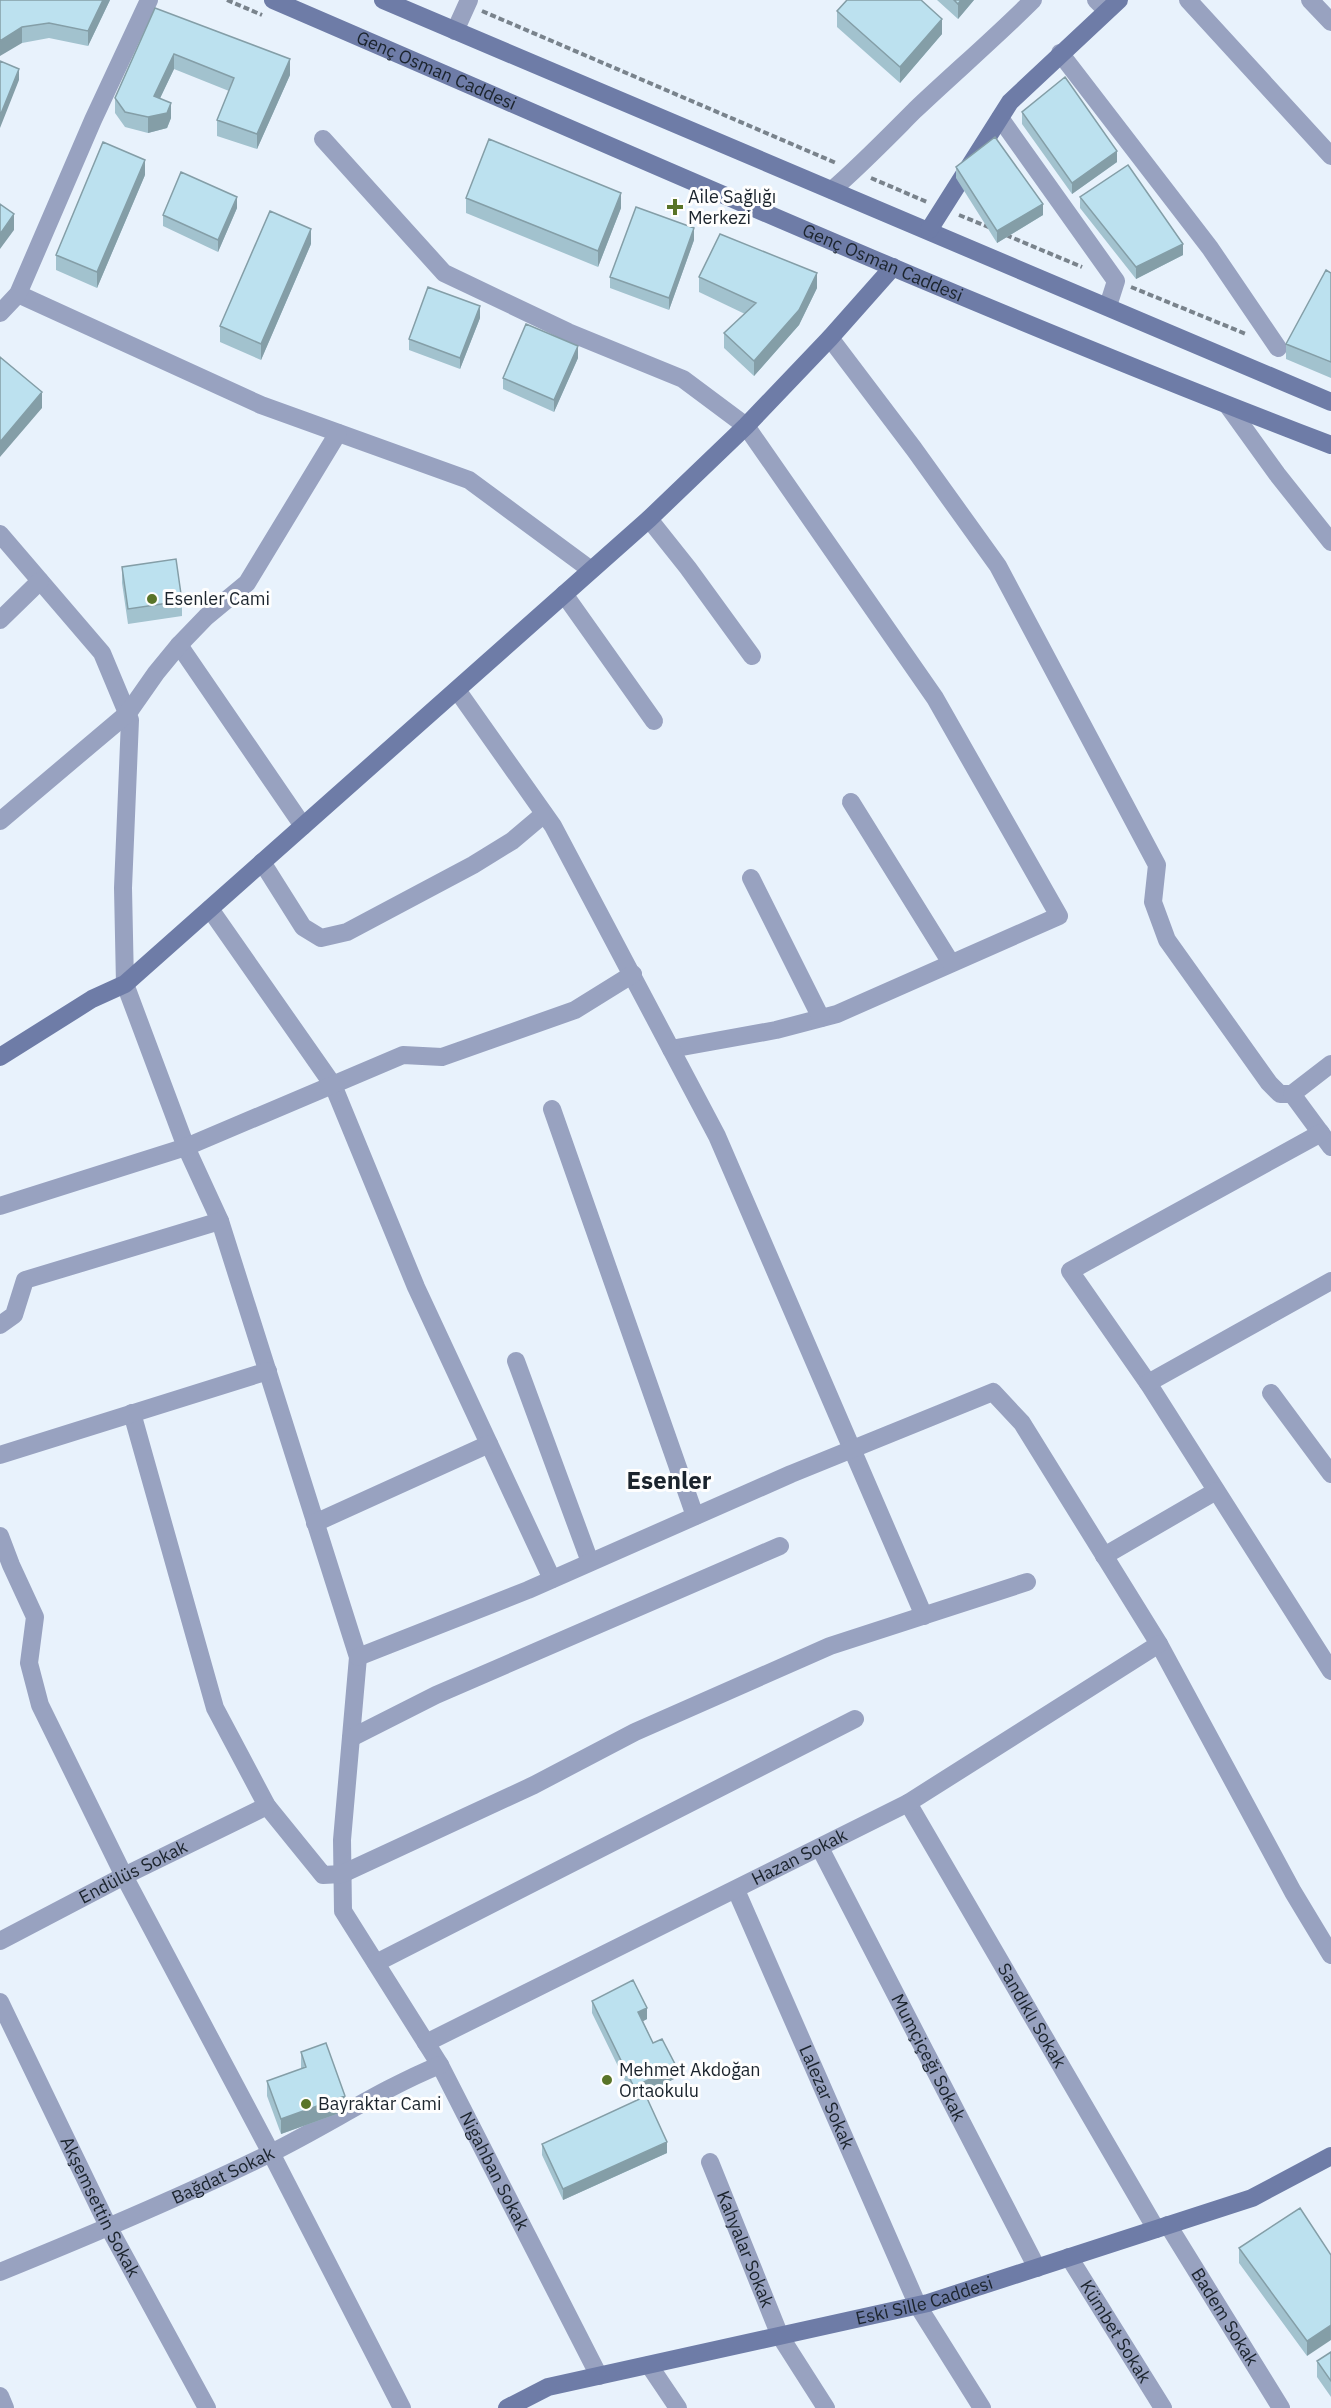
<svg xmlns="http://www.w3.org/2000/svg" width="1331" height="2408" font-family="'IBM Plex Sans',sans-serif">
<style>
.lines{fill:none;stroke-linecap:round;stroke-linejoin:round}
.path{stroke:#79838c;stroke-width:4;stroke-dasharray:6 3;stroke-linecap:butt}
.street{stroke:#98a2c0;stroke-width:18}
.secondary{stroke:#6e7ca7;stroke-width:18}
.wall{fill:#a2c2ce}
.shaded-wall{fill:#849ea7}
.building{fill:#bce1ef;stroke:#849ea7;stroke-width:1.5}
.poi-dot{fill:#597428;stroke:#fefefe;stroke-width:2}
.labels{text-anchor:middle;stroke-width:6;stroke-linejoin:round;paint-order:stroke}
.street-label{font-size:18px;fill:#1b242d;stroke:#fefefe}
.poi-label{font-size:18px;fill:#1b242d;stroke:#fefefe;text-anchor:start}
.district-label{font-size:24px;font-weight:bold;fill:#1b242d;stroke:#fefefe}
</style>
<rect width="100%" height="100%" fill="#e8f2fc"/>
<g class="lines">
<path class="path" d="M227 0 262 15
M482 11 836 163
M871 178 927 202
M959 215 991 228
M1006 235 1082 267
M1131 287 1246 334"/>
<g class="street">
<path d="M1096 0 1106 10"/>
<path d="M1188 0 1331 156"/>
<path d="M1310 0 1331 22"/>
<path d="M455 31 469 0"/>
<path d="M1060 53 1210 248 1278 348"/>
<path d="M1000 118 1116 281 1108 306"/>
<path d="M323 139 444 273 568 332 683 379 746 426 935 698 1059 916 837 1014 776 1030 671 1049"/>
<path d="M832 190C861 165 888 137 915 110 954 73 995 38 1033 0"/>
<path d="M18 294 261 405 469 480 591 570"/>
<path d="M0 313 18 294 93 120 149 0"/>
<path d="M830 338 914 449 998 566 1157 865 1153 902 1167 940 1269 1083 1280 1094H1292"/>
<path d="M1228 406 1277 474 1331 542"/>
<path d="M649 519 688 568 752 656"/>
<path id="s1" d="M0 534 102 653 130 720 123 888 125 984 186 1147 220 1221 358 1657 342 1840 343 1911 440 2065 599 2376"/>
<path d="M564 594 654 721"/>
<path d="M0 620 40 581"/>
<path d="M179 645 303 826"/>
<path d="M457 690 553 826 717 1136 924 1616"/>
<path d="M851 802 951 963"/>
<path d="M0 821 128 713 156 673 179 645 206 617 247 583 338 433"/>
<path d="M262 862 303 927 321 938 347 932 473 865 512 841 544 814"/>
<path d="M751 878 821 1018"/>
<path d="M210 909 333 1085 416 1287 552 1579"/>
<path d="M1331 1064 1292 1094 1331 1147"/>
<path d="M552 1109 695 1516"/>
<path d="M1321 1133 1070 1271 1148 1383 1331 1671"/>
<path d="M0 1206 186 1147 403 1055 442 1057 575 1010 633 974"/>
<path d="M0 1325 14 1315 25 1280 220 1221"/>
<path d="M516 1361 590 1562"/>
<path d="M1148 1383 1331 1281"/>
<path d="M1271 1393 1331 1474"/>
<path d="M132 1413 215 1708 267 1806 323 1875 342 1874 534 1785 635 1732 830 1646 1027 1582"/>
<path d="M0 1455 268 1371"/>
<path d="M315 1523 489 1444"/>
<path d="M0 1536 11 1565 35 1617 29 1663 40 1705 124 1876 271 2153 402 2408"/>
<path d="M1104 1556 1216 1491"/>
<path d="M358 1657 528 1590 791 1474 993 1392 1022 1423 1159 1644 1293 1892 1331 1955"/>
<path d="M351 1738 436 1695 780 1546"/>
<path id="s2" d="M908 1803 1156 2229"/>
<path id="s3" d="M820 1848 1037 2268"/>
<path id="s4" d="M736 1890 918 2306 982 2408"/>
<path id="s5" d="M0 1941 124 1876 267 1806"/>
<path d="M376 1963 855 1719"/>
<path id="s6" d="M0 2002 109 2228 207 2408"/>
<path id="s7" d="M426 2043 908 1803 1159 1644"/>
<path id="s8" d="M710 2162 780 2336 826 2408"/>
<path id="s9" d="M1168 2225 1281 2408"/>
<path id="s10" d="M1069 2257 1163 2408"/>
<path id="s11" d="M0 2272C91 2235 182 2197 271 2153 328 2125 381 2089 440 2065"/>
<path d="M649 2365 678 2408"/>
<path d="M0 2396 5 2408"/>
</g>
<g class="secondary">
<path id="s12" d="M273 0C624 151 974 308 1331 445"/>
<path d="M383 0 1331 402"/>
<path d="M929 230 1010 102 1119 0"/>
<path d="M0 1057 92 999 125 984 649 519 746 426 830 338 893 267"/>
<path id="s13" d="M507 2408 548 2387 928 2303 1252 2198 1331 2156"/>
</g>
</g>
<path class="wall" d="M0 0H110L88 46 49 38 22 43Z
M937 0H974L958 19Z
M155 8 290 75 257 149 217 136V120L229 91 174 69 160 98 171 118 167 128 148 133 125 127 115 113V98Z
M837 11 942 34 900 83 837 27Z
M1022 112 1117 162 1072 194 1022 124Z
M956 167 1043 215 997 243 956 178Z
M145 175 97 288 56 270V255Z
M1080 197 1183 255 1136 279 1080 208Z
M466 198 621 208 598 267 466 213Z
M237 208 218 252 163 226V215Z
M694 240 669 310 610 288V277Z
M311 244 261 360 220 342V326Z
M1331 273V378L1286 359V344Z
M699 277 817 288 799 325 754 376 724 348V333L745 314 699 292Z
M480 318 460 369 409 350V339Z
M578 358 554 412 503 389V378Z
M122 567 182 601V616L128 624 122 583Z
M592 2001 647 2019 643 2021 653 2043 676 2078 634 2099 592 2013Z
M301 2052 345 2111 281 2134 267 2096V2081L301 2069Z
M542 2144 667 2153 563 2200 542 2155Z
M1239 2248 1331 2255 1307 2356 1239 2263Z
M1331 2352V2397L1317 2377V2361Z"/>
<path class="shaded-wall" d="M103 0H110L88 46V31Z
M961 0H974L958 19V4Z
M942 19V34L900 83V67Z
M22 27V43L0 56V41Z
M174 54V69L154 111V96Z
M290 59V75L257 149V134Z
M19 69V80L0 128V116Z
M171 103V118L167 128 148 133V117Z
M1117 151V162L1072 194V183Z
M145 160V175L97 288V272Z
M621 193V208L598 267V251Z
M237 197V208L218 252V240Z
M1043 204V215L997 243V231Z
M14 214V230L0 249V234Z
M694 228V240L669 310V298Z
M311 229V244L261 360V344Z
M1183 244V255L1136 279V267Z
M817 273V288L799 325 754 376V361Z
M480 306V318L460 369V358Z
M578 346V358L554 412V400Z
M42 392V408L0 457V442Z
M647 2008V2019L638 2024V2012Z
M676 2066V2078L634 2099V2087Z
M345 2096V2111L281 2134V2119Z
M667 2142V2153L563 2200V2189Z
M1331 2325V2340L1307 2356V2341Z"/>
<path class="building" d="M0 0H103L88 31 49 23 22 27 0 41Z
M847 0H921L942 19 900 67 837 11Z
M954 0H961L958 4Z
M155 8 290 59 257 134 217 120 234 78 174 54 154 96 171 103 167 113 148 117 125 112 115 98Z
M0 61 19 69 0 116Z
M1065 77 1117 151 1072 183 1022 112Z
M995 137 1043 204 997 231 956 167Z
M489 139 621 193 598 251 466 198Z
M103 142 145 160 97 272 56 255Z
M1128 165 1183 244 1136 267 1080 197Z
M181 172 237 197 218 240 163 215Z
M0 204 14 214 0 234Z
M636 207 694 228 669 298 610 277Z
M270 211 311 229 261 344 220 326Z
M720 234 817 273 799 310 754 361 724 333 756 303 699 277Z
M1326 270 1331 273V362L1286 344Z
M428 287 480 306 460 358 409 339Z
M526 324 578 346 554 400 503 378Z
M0 357 42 392 0 442Z
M176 559 182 601 128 609 122 567Z
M633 1980 647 2008 638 2012 653 2043 662 2039 676 2066 634 2087 592 2001Z
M326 2043 345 2096 281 2119 267 2081 306 2067 301 2052Z
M646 2096 667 2142 563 2189 542 2144Z
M1300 2208 1331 2255V2325L1307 2341 1239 2248Z
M1331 2352V2381L1317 2361Z"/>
<g class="poi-dot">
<path d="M672 198h6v6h6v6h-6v6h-6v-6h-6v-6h6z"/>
<circle cx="152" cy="599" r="6"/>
<circle cx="607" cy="2080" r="6"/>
<circle cx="306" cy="2104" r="6"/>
</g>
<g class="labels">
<g class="street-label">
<text dy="6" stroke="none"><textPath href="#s12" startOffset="178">Genç Osman Caddesi</textPath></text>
<text dy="6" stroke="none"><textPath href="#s12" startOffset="664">Genç Osman Caddesi</textPath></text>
<text dy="6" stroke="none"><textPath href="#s7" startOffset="417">Hazan Sokak</textPath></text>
<text dy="6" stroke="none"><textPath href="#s5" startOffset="150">Endülüs Sokak</textPath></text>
<text dy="6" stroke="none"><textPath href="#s2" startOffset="246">Sandıklı Sokak</textPath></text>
<text dy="6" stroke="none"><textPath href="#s3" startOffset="236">Mumçiçeği Sokak</textPath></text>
<text dy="6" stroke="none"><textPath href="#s4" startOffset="226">Lalezar Sokak</textPath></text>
<text dy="6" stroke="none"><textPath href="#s1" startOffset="1762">Nigahban Sokak</textPath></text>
<text dy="6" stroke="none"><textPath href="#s11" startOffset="243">Bağdat Sokak</textPath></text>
<text dy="6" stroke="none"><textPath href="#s6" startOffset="228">Akşemsettin Sokak</textPath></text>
<text dy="6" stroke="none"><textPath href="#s8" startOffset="94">Kahyalar Sokak</textPath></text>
<text dy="6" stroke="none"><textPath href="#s13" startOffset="432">Eski Sille Caddesi</textPath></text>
<text dy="6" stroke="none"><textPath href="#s9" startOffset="108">Badem Sokak</textPath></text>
<text dy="6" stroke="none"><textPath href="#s10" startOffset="88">Kümbet Sokak</textPath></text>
</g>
<g class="poi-label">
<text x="688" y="203">Aile Sağlığı<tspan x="688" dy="21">Merkezi</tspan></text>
<text x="164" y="605">Esenler Cami</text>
<text x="619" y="2076">Mehmet Akdoğan<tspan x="619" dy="21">Ortaokulu</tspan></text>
<text x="318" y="2110">Bayraktar Cami</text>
</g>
<g class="district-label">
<text x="669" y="1489">Esenler</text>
</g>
</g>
</svg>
